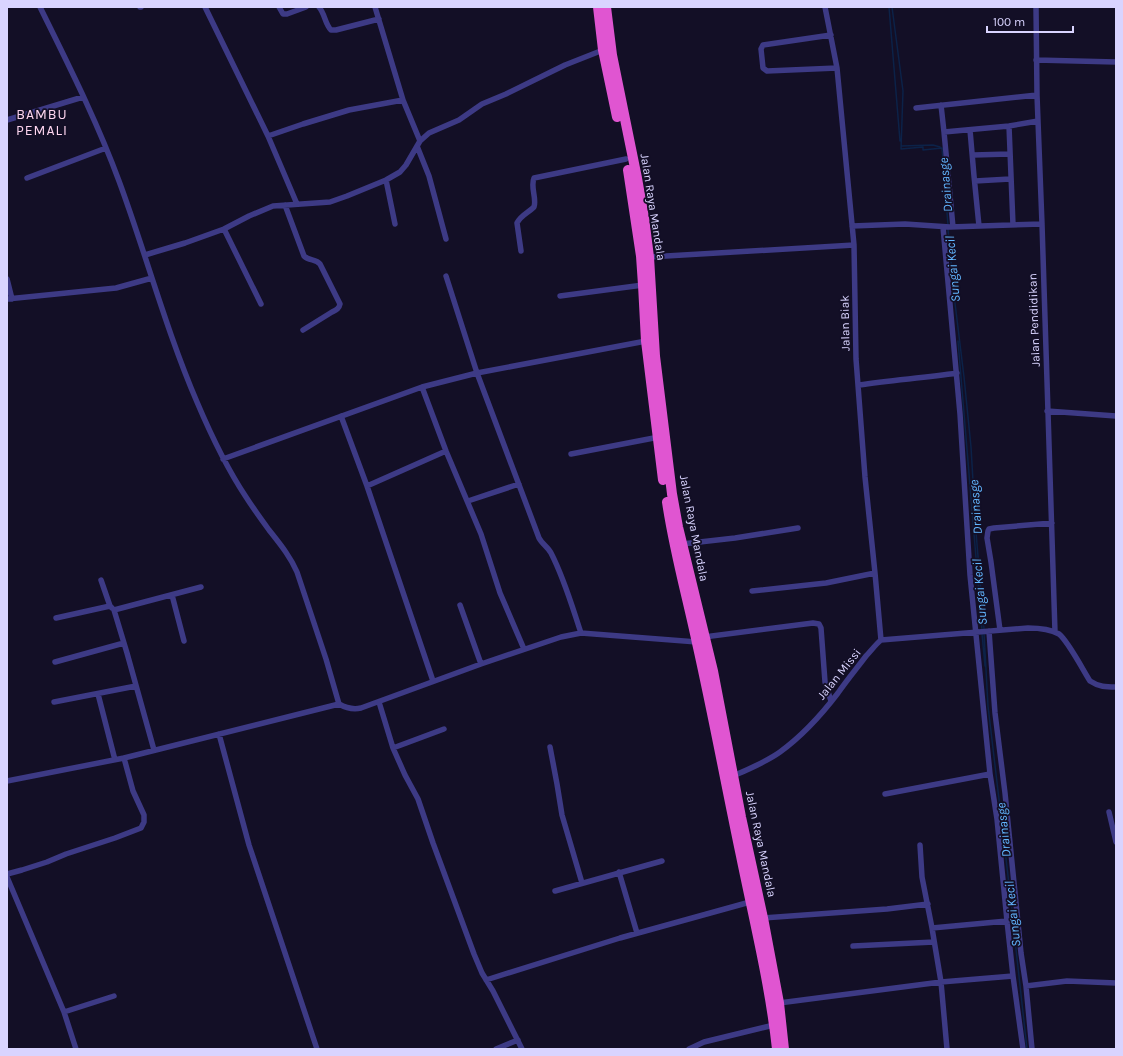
<svg xmlns="http://www.w3.org/2000/svg" width="1123" height="1056" font-family="Karla,sans-serif">
<style>
.lines{fill:none;stroke-linecap:round;stroke-linejoin:round}
.stream{stroke:#0c2248;stroke-width:1.5}
.minor{stroke:#3d3a85;stroke-width:5.5}
.trunk{stroke:#e055d1;stroke-width:10}
.labels{text-anchor:middle;stroke-width:3.5;stroke-linejoin:round;paint-order:stroke}
.street-label{font-size:12px;fill:#d9d4ff;stroke:#130f26}
.water-label{font-size:13px;font-style:italic;fill:#62b6ff;stroke:#130f26}
.quarter-label{font-size:14px;letter-spacing:1px;fill:#ffd6f0;stroke:#130f26}
</style>
<rect width="100%" height="100%" fill="#130f26"/>
<g class="lines">
<path class="stream" d="M889 7 900 141
M892 7 903 91 901 149 923 147V150L942 148 948 225
M901 146 933 145 940 147
M948 229 955 303 964 377 971 447 976 532 984 629
M958 341 982 630
M984 633 988 706 1013 918
M982 634 985 666
M1013 922 1027 1049"/>
<path class="minor" d="M40 7C68 64 97 121 119 181 146 254 166 330 197 402 211 435 226 467 246 497 253 508 261 519 269 530 280 544 290 556 297 572L326 659 339 704C346 708 353 710 361 708L481 664 561 637 581 633 697 642
M140 7H141
M205 7 268 136 297 204
M279 7 283 14H287L306 7
M319 7C325 14 325 24 331 30H336L379 19
M375 7 403 100 420 141
M825 7 837 68 854 245 856 359 865 477 875 573 881 640
M1036 7 1037 95 1042 224 1055 632
M831 35 763 45 761 49 763 68 767 71 837 68
M1036 60 1116 62
M941 105 944 132 953 227
M916 108 1037 95
M7 120 83 97
M1009 126 1013 225
M970 130 974 176 979 226
M944 132 1009 126 1038 121
M268 136 303 124 349 110 403 100
M417 146 429 176 446 239
M973 155 1010 154
M27 178 106 148
M386 180 395 224
M975 181 1010 179
M285 205 304 256C309 261 316 259 320 264L340 304C339 309 336 310 332 312L303 330
M852 226 905 224 950 227 1042 224
M224 229 261 304
M521 251 517 223C521 215 528 213 534 207 537 198 530 187 534 178L626 159
M145 255 185 243 224 229 249 216 273 206 330 202 347 196 386 180 400 172 406 165 420 141 429 133 459 120 482 104 506 94 565 65 603 50
M649 257 854 245
M446 276 477 373 539 538C542 544 548 547 551 553 564 578 572 606 581 633
M7 279 12 299
M560 296 643 285
M7 299 116 288 152 278
M859 385C891 380 924 378 957 373
M422 387 446 451 481 534 500 593 524 649
M1047 411 1116 416
M341 416 367 486 433 681
M571 454 659 437
M223 459 422 387 477 373 646 341
M367 486 446 451
M468 501 519 484
M682 544 735 538 798 528
M101 580 110 606 112 608
M752 591 826 583 875 573
M172 595 184 641
M460 605 481 664
M56 618 110 606
M1000 630 991 562 987 538 988 531 989 529 994 528 1052 523
M989 631 995 713 1005 793 1021 953 1026 986
M704 637 813 623 819 624 821 628 825 682 831 701
M55 662 124 643
M98 694 115 760
M54 702 136 686
M379 702 393 748 405 775 418 799 433 843 474 954 482 973 493 991 522 1049
M219 734 249 845 317 1049
M550 747 557 784 562 815 582 883
M393 748 444 729
M154 750 127 653 114 610 201 587
M990 774 997 819 1007 921 1018 920
M733 776C749 769 766 762 780 752 802 736 822 714 838 693 847 680 857 668 866 656 871 651 875 645 881 640L1028 628C1038 628 1050 629 1059 634 1068 641 1083 670 1090 681 1099 687 1106 687 1116 687
M7 781 124 758 339 704
M885 794 990 774 970 575 960 414 943 227
M1109 812 1116 842
M920 845 922 877 932 928 941 982 947 1049
M619 872 637 933
M7 874 22 870 47 862 66 854 115 838 141 828 144 822V815L133 791 124 758
M7 877 64 1012 76 1049
M555 891 662 861
M763 918 887 909 928 904
M932 928 1007 921 1013 976
M853 946 934 942
M486 980 620 938 750 902
M779 1003 941 982 1013 976 1023 1049
M64 1012 114 996
M496 1049 518 1040
M689 1049 704 1042 774 1025
M1032 1049 1026 986 1067 981 1116 983"/>
<path class="trunk" d="M598 7 603 50 617 117
M606 7 612 55 637 178 644 218 649 257 655 356 672 494 678 527 713 671 741 817 763 918 779 1003 784 1049
M628 170 641 256 643 285 646 341 663 480
M667 502C674 550 687 596 697 643 713 714 726 785 741 856 754 920 770 984 777 1049"/>
</g>
<g class="labels">
<g class="street-label">
<text transform="translate(653 207) rotate(81)" y="4">Jalan Raya Mandala</text>
<text transform="translate(1034 320) rotate(-92)" y="4">Jalan Pendidikan</text>
<text transform="translate(845 323) rotate(-91)" y="4">Jalan Biak</text>
<text transform="translate(694 528) rotate(79)" y="4">Jalan Raya Mandala</text>
<text transform="translate(839 674) rotate(-51)" y="4">Jalan Missi</text>
<text transform="translate(761 844) rotate(78)" y="4">Jalan Raya Mandala</text>
</g>
<g class="water-label">
<text transform="translate(945 185) rotate(-95)" y="5">Drainasge</text>
<text transform="translate(952 269) rotate(-95)" y="5">Sungai Kecil</text>
<text transform="translate(975 507) rotate(-94)" y="5">Drainasge</text>
<text transform="translate(979 592) rotate(-95)" y="5">Sungai Kecil</text>
<text transform="translate(1003 830) rotate(-96)" y="5">Drainasge</text>
<text transform="translate(1012 914) rotate(-96)" y="5">Sungai Kecil</text>
</g>
<g class="quarter-label">
<text x="42" y="119">BAMBU<tspan x="42" dy="16">PEMALI</tspan></text>
</g>
</g>
<rect width="1123" height="1056" fill="none" stroke="#d9d4ff" stroke-width="16"/>
<path d="M987 26v6h86v-6" fill="none" stroke="#d9d4ff" stroke-width="2"/>
<text x="993" y="26" font-size="12" fill="#d9d4ff" stroke="#130f26" stroke-width="3" paint-order="stroke">100 m</text>
</svg>
